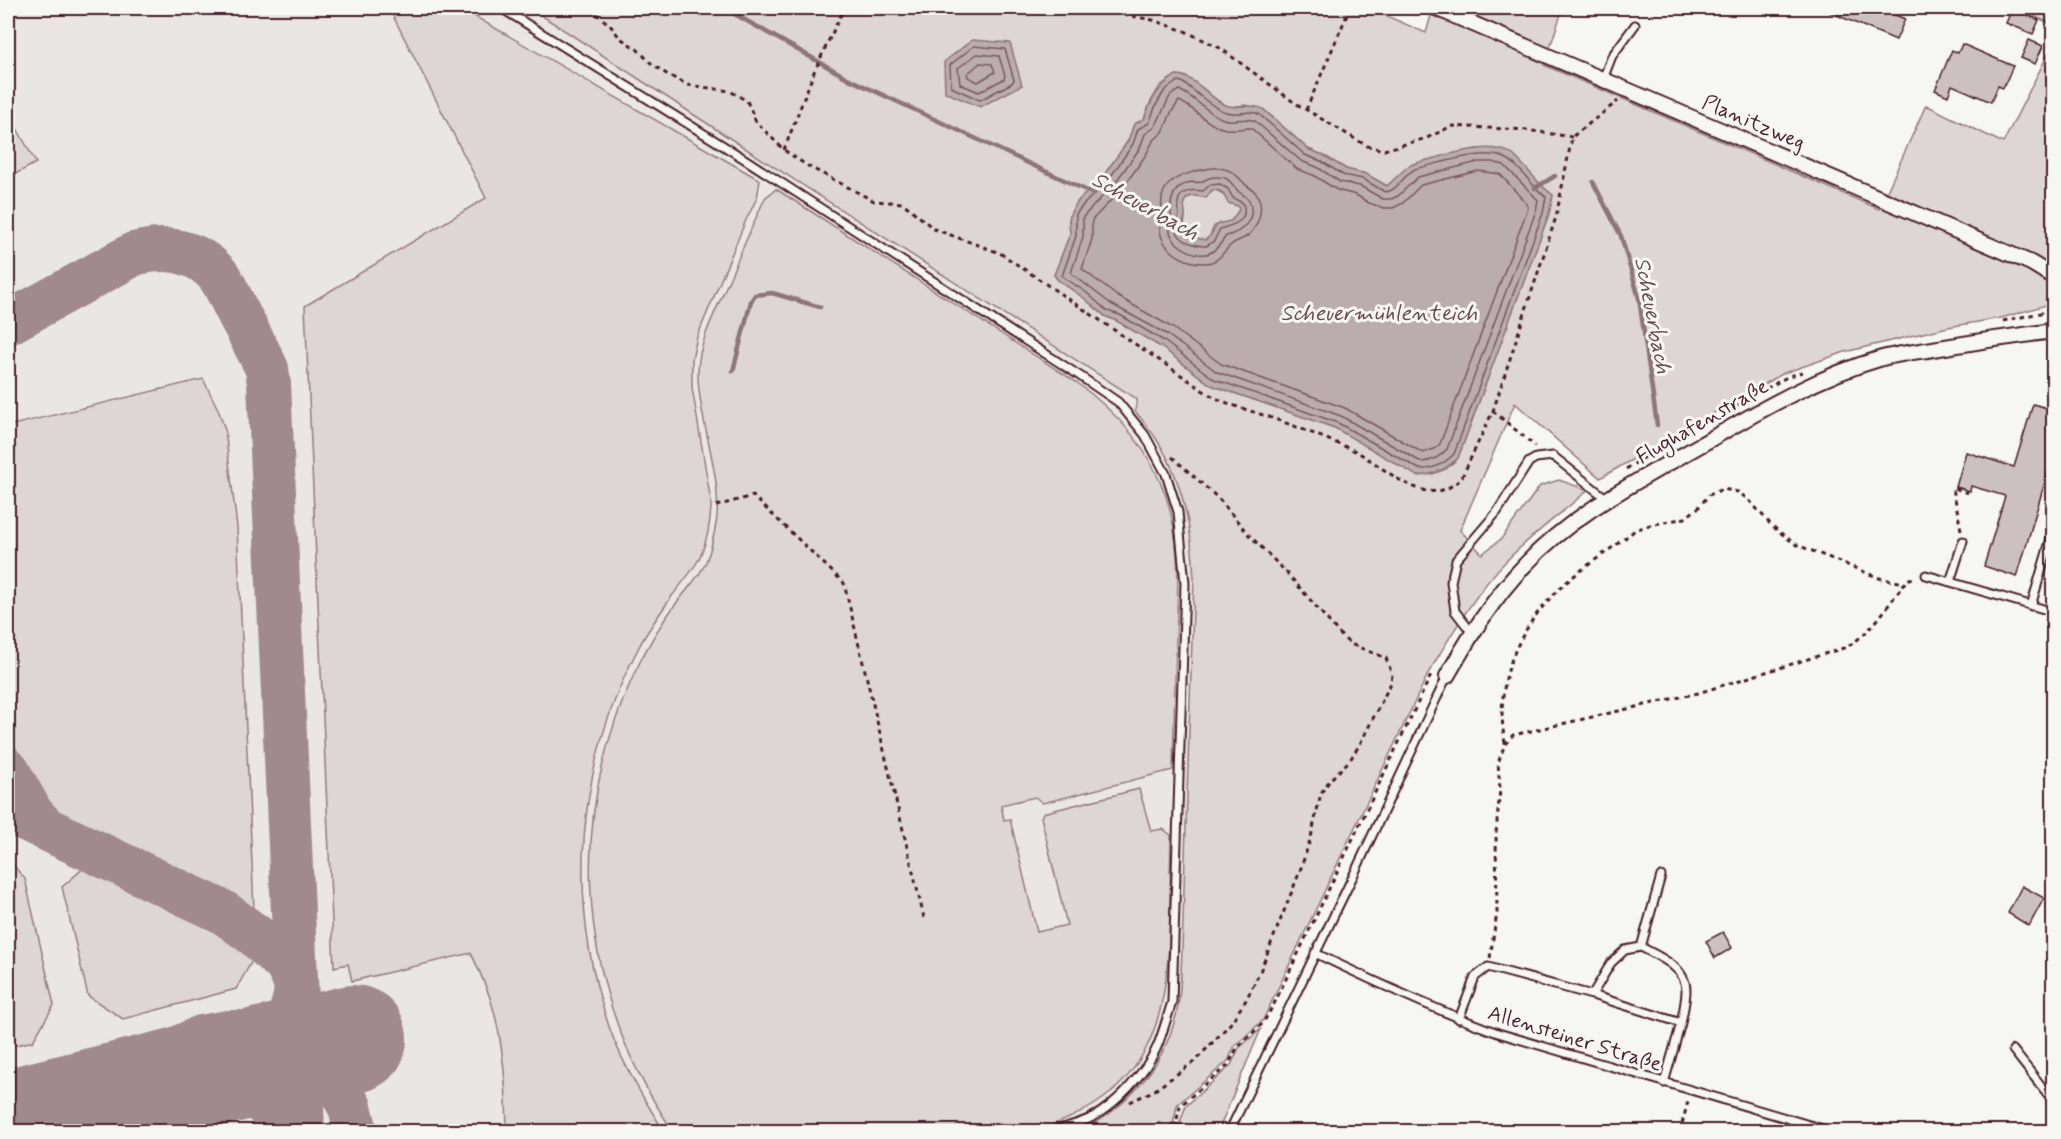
<svg xmlns="http://www.w3.org/2000/svg" width="2061" height="1139" font-family="Mynerve,sans-serif">
<style>
.built{fill:#e9e6e3}
.green{fill:#ddd6d5;stroke:#947a80;stroke-width:1.5;fill-rule:evenodd}
.water{fill:#bbadae;stroke:#8e747a;stroke-width:1.5;fill-rule:evenodd}
.lines{fill:none;stroke-linecap:round;stroke-linejoin:round}
.shore{stroke:#77585f;stroke-width:1.5}
.stream{stroke:#8e747a;stroke-width:4.5}
.taxiway{stroke:#a08a8e;stroke-width:44}
.runway{stroke:#a08a8e;stroke-width:108}
.building{fill:#ccc1c0;stroke:#4a1f2b;stroke-width:1.5}
.service-casing{stroke:#4a1f2b;stroke-width:11}
.minor-casing{stroke:#4a1f2b;stroke-width:18}
.path{stroke:#4a1f2b;stroke-width:3;stroke-dasharray:4.5 4.5;stroke-linecap:butt}
.service{stroke:#f6f6f2;stroke-width:7}
.minor{stroke:#f6f6f2;stroke-width:14}
.labels{text-anchor:middle;stroke-width:6;stroke-linejoin:round;paint-order:stroke}
.street-label{font-size:21px;fill:#4a1f2b;stroke:#f6f6f2}
.water-label{font-size:22px;font-style:italic;fill:#6c4a52;stroke:#f6f6f2}
</style>
<rect width="100%" height="100%" fill="#f6f6f2"/>
<filter id="ink" filterUnits="userSpaceOnUse"><feTurbulence type="fractalNoise" baseFrequency=".0167" numOctaves="2"/><feDisplacementMap in="SourceGraphic" scale="12" xChannelSelector="R" yChannelSelector="G"/><feConvolveMatrix kernelMatrix="1 2 1 2 8 2 1 2 1" color-interpolation-filters="sRGB"/></filter>
<g filter="url(#ink)">
<path class="built" d="M8 8H543L1102 361 1222 493 1274 999 1258 1036 1180 1104 1251 1131H8Z"/>
<path class="green" d="M389 8H460L760 180 757 198 746 220 697 337 692 359V387L711 502C711 520 707 542 699 559 692 572 681 584 672 596 661 612 649 628 640 645 576 765 565 904 611 1032 624 1067 644 1100 664 1131H507C506 1088 504 1043 491 1001 486 985 478 968 471 953L352 981 348 964 334 967 305 306 486 198Z
M530 8H1368L1426 33 1433 8H1563L1544 65 1879 209 1926 105 2003 143 2053 44V303L2001 318 1948 327 1845 352 1784 373 1600 478 1515 403 1460 530 1482 554 1501 539 1540 486 1559 480 1588 490C1562 513 1533 534 1508 559 1477 590 1451 635 1429 672L1263 1020 1234 1047 1228 1061 1177 1105 1173 1124 1168 1131 1159 1122 1154 1131H1082C1130 1105 1168 1062 1178 1006 1181 988 1181 969 1182 951L1194 578C1192 531 1184 481 1157 440 1151 430 1142 420 1135 411L1137 399 751 152ZM1176 75 1184 76 1204 89 1216 100 1229 107 1245 105 1263 109 1308 149 1323 155 1346 169 1366 174 1387 186 1413 164 1476 149H1494L1510 153 1540 185 1553 195 1549 214 1458 458 1446 469 1430 475 1335 428 1211 385 1161 347 1117 321 1105 316 1084 298 1058 280 1054 275 1070 234 1069 220 1071 212 1078 201 1104 175 1128 141 1133 127 1144 119 1150 103 1160 86Z
M2017 8H2053V25Z
M8 112 36 163 8 178Z
M776 189 1076 382C1116 412 1146 444 1164 491 1182 538 1178 592 1176 641 1175 684 1174 727 1173 770L1043 803 1035 797 1001 805 1004 820 1010 819 1037 932 1067 925 1041 817 1043 813 1139 789 1151 831 1163 829 1171 835C1167 967 1188 1091 1028 1132L673 1131C578 993 564 824 635 672 646 649 659 626 675 605 685 591 699 578 706 562 710 552 713 540 715 529 726 482 697 419 698 370 699 344 712 319 722 296 733 271 744 245 755 220L765 198Z
M1212 190C1226 190 1224 203 1238 206L1239 210 1231 221 1214 226 1209 238 1204 240C1186 236 1182 237 1185 218 1185 213 1184 208 1184 202 1189 193 1199 196 1207 197Z
M203 379 218 409 225 430 237 527 254 909 243 900 48 809 8 734V426Z
M8 859 25 879 54 1005 33 1041 8 1047Z
M86 866 211 926 243 948 253 959 236 989 123 1019 88 996 62 887Z
M1261 1029 1218 1131H1198L1180 1122 1186 1106 1231 1065 1239 1048Z"/>
<path class="water" d="M972 40 1010 43 1022 85 980 107 945 92 944 62Z
M1176 75C1196 76 1208 97 1225 105 1238 110 1247 102 1263 109L1308 149 1323 155 1346 169 1366 174 1387 186 1407 167 1413 164C1437 158 1492 138 1513 155 1528 168 1537 184 1553 195L1549 214 1458 458C1446 469 1435 475 1417 476L1335 428 1211 385 1161 347 1117 321 1105 316 1084 298 1058 280 1054 275 1070 234 1069 220 1071 212 1078 201 1104 175 1128 141 1134 124 1144 119C1152 98 1157 88 1176 75ZM1212 190C1223 189 1223 194 1228 203L1238 206 1239 210 1231 221C1208 224 1219 231 1205 240L1192 237 1185 233 1182 228 1185 215 1184 202C1189 193 1198 196 1206 198Z"/>
<g class="lines">
<path class="shore" d="M974 46 1005 49 1014 80 1012 83 980 100 951 87 950 65Z
M977 54 999 56 1005 76 1004 79 979 92 960 84 958 68Z
M980 63 992 64 995 72 978 82 968 77 967 74Z
M1178 81 1182 82C1196 91 1210 107 1226 112 1238 116 1248 109 1259 114L1305 155 1321 161 1343 175 1363 179 1385 192C1398 191 1403 175 1415 169 1437 164 1491 145 1510 161 1524 171 1532 187 1546 197L1543 213 1454 454C1444 464 1433 470 1419 469L1338 423 1214 379 1164 341 1120 315 1107 311 1087 293 1062 276 1076 236V214L1083 205 1109 179 1133 144 1138 129 1149 123 1156 105 1165 90Z
M1179 90C1195 97 1206 112 1223 119 1234 123 1245 116 1255 121L1301 161 1317 167 1340 182 1360 186 1383 199H1391L1398 196 1418 177 1478 162H1492L1504 165 1538 200 1536 211 1447 449C1440 457 1431 462 1421 462L1341 416 1217 372 1168 335 1111 304 1071 273 1083 237V217L1115 183 1140 148 1145 134 1155 127 1170 96Z
M1179 101C1196 108 1206 126 1226 129 1234 130 1243 128 1251 128L1297 169 1313 175 1337 190 1356 195 1369 203 1384 208H1393L1403 203 1421 185 1478 171 1500 174 1527 204 1528 208 1440 444 1434 449 1423 453 1345 408 1221 364 1173 328 1117 296 1082 269 1092 239V220L1123 188 1147 153 1153 141 1163 132 1171 113Z
M1213 168C1228 167 1235 173 1244 183 1247 187 1252 188 1255 192 1264 203 1261 219 1253 230 1246 241 1237 239 1231 245 1222 253 1220 262 1205 263 1186 264 1163 251 1160 231 1159 225 1162 219 1162 213 1161 201 1161 191 1170 183 1178 175 1202 169 1213 168Z
M1214 177C1229 176 1229 181 1238 191 1241 194 1246 196 1249 200 1257 219 1243 232 1226 236 1221 243 1218 249 1210 253 1197 258 1176 247 1171 235 1167 226 1172 220 1171 212 1170 197 1175 185 1192 182 1195 182 1198 183 1201 182 1206 180 1208 177 1214 177Z
M1220 184 1228 189 1233 198 1243 203C1249 222 1233 225 1220 229L1214 241 1206 246C1196 246 1177 241 1176 228 1176 223 1179 218 1179 214 1179 211 1178 208 1178 204 1178 191 1192 189 1203 191L1210 185Z"/>
<path class="stream" d="M724 8 851 80 1094 194
M1593 182 1621 236 1639 298 1657 425
M1535 188 1555 176
M733 371 751 301 755 295 772 293 820 307"/>
<path class="taxiway" d="M8 323 134 254C164 246 196 249 218 275 225 284 230 297 235 307 246 328 257 348 267 369L269 384 303 1132
M8 771 32 814 45 828
M8 811 223 912 256 936 285 963 296 983 295 996 290 1015 276 1038 231 1069
M171 1083C182 1082 193 1080 204 1080 238 1080 271 1103 288 1132
M96 1101 150 1068 176 1049 201 1037 227 1032H255L276 1038 322 1064 334 1079 350 1107 356 1132"/>
<path class="runway" d="M8 1123 353 1039"/>
</g>
<path class="building" d="M1820 8H1878L1905 19 1896 40Z
M2012 9 2039 20 2033 34 2006 23Z
M2029 40 2043 46 2035 64 2021 58Z
M1962 44 2013 66 2003 88 1998 86 1991 102 1952 85 1948 96 1935 90 1952 50 1958 53Z
M2033 404 2054 410V451L2017 577 1984 566 2005 496 1971 486 1970 491 1956 487 1966 452 2014 467Z
M2022 886 2044 898 2029 926 2008 913Z
M1723 932 1732 948 1715 958 1706 941Z"/>
<g class="lines">
<defs>
<path id="service" d="M501 8 743 158 1080 376 1118 402 1145 435 1166 474 1178 512 1185 583 1172 1002C1167 1017 1163 1033 1157 1047 1146 1072 1116 1105 1091 1118 1079 1124 1064 1127 1051 1132
M1603 79 1612 56 1635 25
M1926 575 2054 612
M1950 582 1963 541
M2031 606 2054 528
M1472 633 1455 611 1451 582 1456 560 1497 512 1529 462 1536 458 1553 456 1607 499
M1641 947 1661 876
M1315 953C1375 982 1435 1010 1498 1033L1833 1132
M1592 995 1611 963 1625 950 1641 947C1658 956 1686 967 1686 990 1686 1001 1683 1013 1681 1023
M1459 1019 1475 977 1488 967 1592 995 1681 1023 1664 1083
M2013 1050 2054 1102
M1173 1132 1174 1128 1186 1132
M1229 1132 1355 872 1447 676"/>
<path id="minor" d="M1436 8 2031 263 2054 277
M1447 676C1470 636 1493 598 1525 565 1570 516 1631 485 1688 452 1750 417 1810 379 1879 359 1896 354 1915 352 1933 349 1973 342 2013 336 2054 331"/>
</defs>
<use href="#service" class="service-casing"/>
<use href="#minor" class="minor-casing"/>
<path class="path" d="M589 8 610 25 620 38 637 49 653 65 668 75 688 85 730 91 747 101 756 122 784 150 806 165 874 201 903 203 934 229 1000 253 1190 381C1215 402 1239 407 1269 417 1296 426 1324 438 1351 449 1375 460 1396 483 1423 490 1438 494 1449 489 1461 479L1493 411 1556 217 1572 137 1618 101
M1088 8 1153 20 1187 32 1220 48 1295 103 1367 146 1384 150 1427 138 1452 126 1526 130 1572 137
M1306 110 1350 8
M784 150 814 72 844 8
M2003 321 2054 310
M1493 411 1535 446
M1626 469 1658 449 1787 377 1802 372
M716 506 753 496 844 583 925 922
M1961 530 1953 488 1969 493
M1505 743C1494 683 1516 631 1559 589 1581 568 1611 550 1635 530L1650 525 1685 518 1698 508 1709 495 1723 489 1738 492 1749 500 1772 526 1795 544 1882 579 1905 583
M1490 958 1497 913 1496 833 1500 789 1498 763 1505 744 1513 735 1698 693 1847 647C1878 627 1886 606 1908 579L1916 578
M1130 1102 1155 1090 1195 1061 1230 1024 1246 1000 1259 974 1300 871 1311 837 1321 793 1330 780 1350 760 1360 744 1391 683 1392 674 1386 658 1353 645 1344 639 1287 573 1249 535 1219 499 1170 455
M1177 1119 1180 1106 1228 1065 1237 1048 1263 1023 1274 1004 1432 673
M1680 1132 1688 1101"/>
<use href="#service" class="service"/>
<use href="#minor" class="minor"/>
</g>
</g>
<g class="labels">
<g class="street-label">
<text transform="translate(1754 122) rotate(23)" y="7">Planitzweg</text>
<text transform="translate(1702 421) rotate(-30)" y="7">Flughafenstraße</text>
<text transform="translate(1575 1038) rotate(17)" y="7">Allensteiner Straße</text>
</g>
<g class="water-label">
<text transform="translate(1146 205) rotate(29)" y="8">Scheuerbach</text>
<text x="1379" y="320">Scheuermühlenteich</text>
<text transform="translate(1654 315) rotate(79)" y="8">Scheuerbach</text>
</g>
</g>
<rect width="2061" height="1139" fill="none" stroke="#f6f6f2" stroke-width="30"/>
<rect x="15" y="15" width="2031" height="1109" fill="none" stroke="#4a1f2b" stroke-width="2" filter="url(#ink)"/>
</svg>
